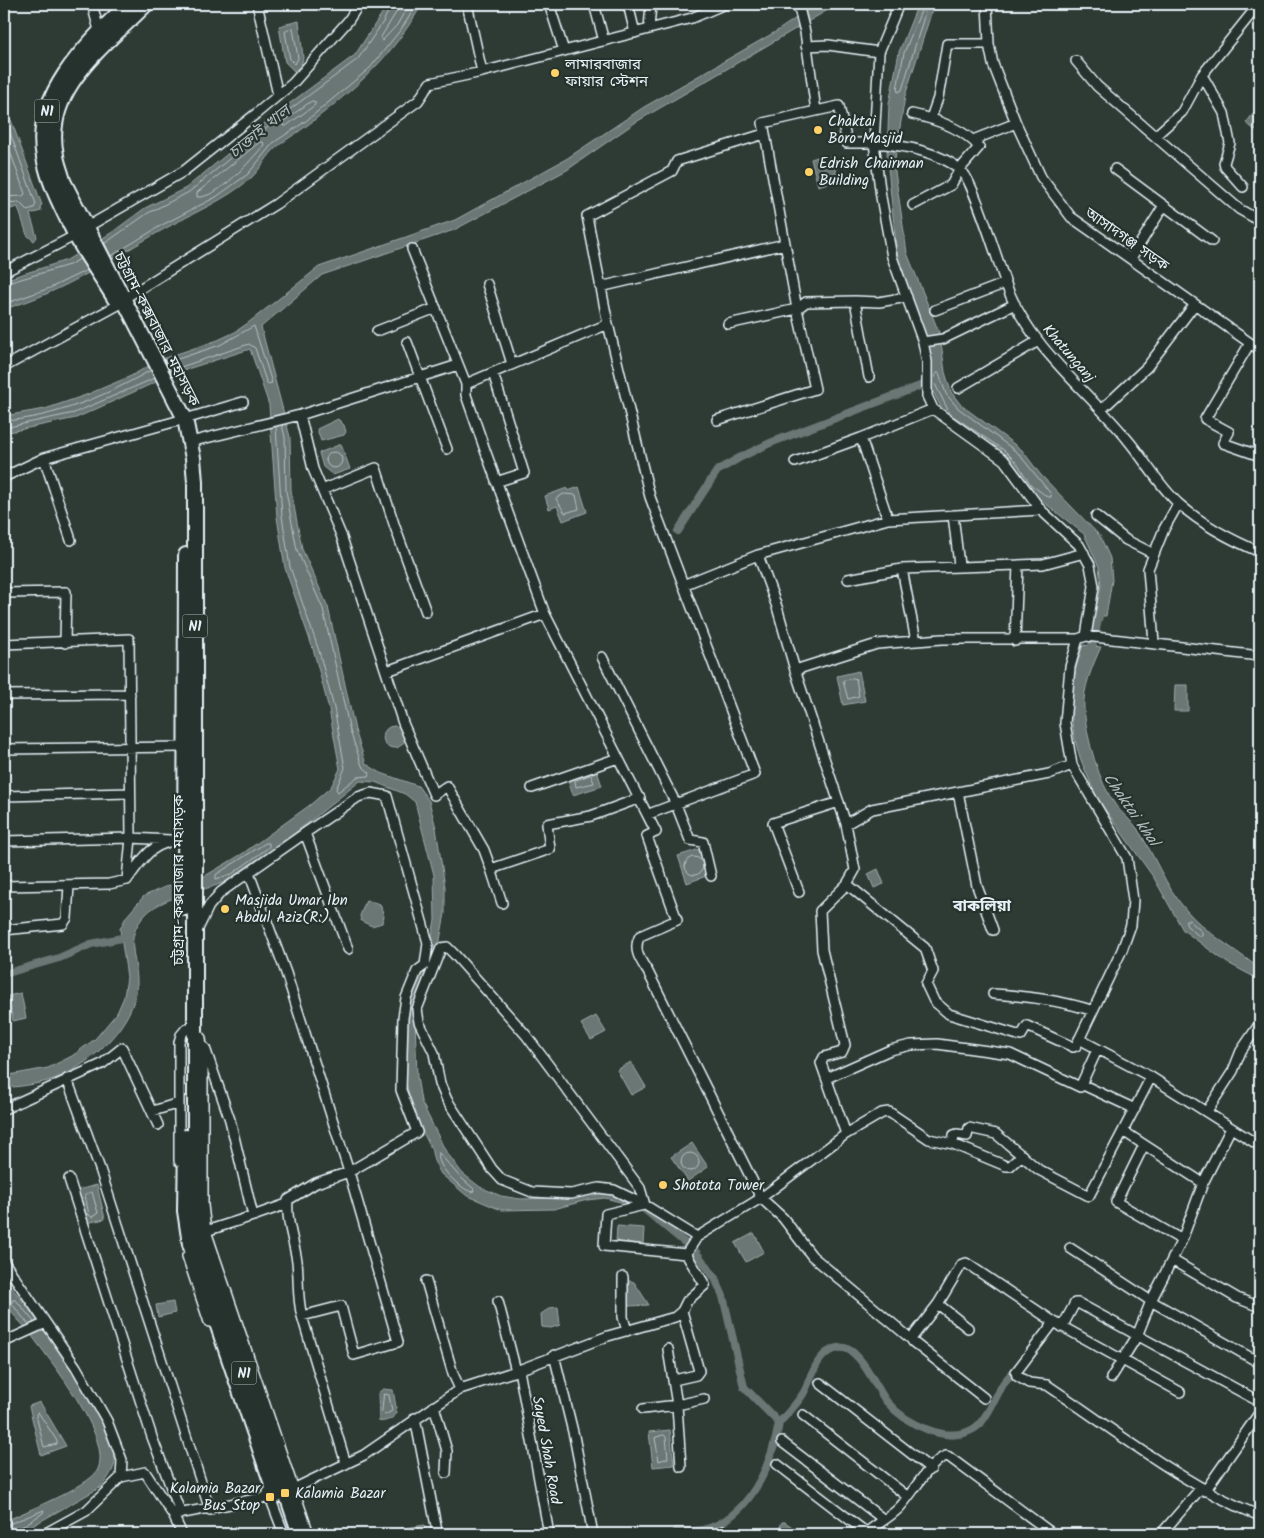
<svg xmlns="http://www.w3.org/2000/svg" width="1264" height="1538" font-family="Kalam,'Noto Sans Bengali',sans-serif">
<style>
.water{fill:#6b7775;stroke:#9da8a9}
.lines{fill:none;stroke-linecap:round;stroke-linejoin:round}
.shore{stroke:#b6c0c4;stroke-width:1}
.canal{stroke:#6b7775;stroke-width:8}
.minor-casing{stroke:#e8f1f8;stroke-width:12}
.highway-casing{stroke:#e8f1f8;stroke-width:18}
.minor{stroke:#26332d;stroke-width:9}
.highway{stroke:#26332d;stroke-width:14}
.poi-dot{fill:#ffd166;stroke:#26332d;stroke-width:2}
.labels{text-anchor:middle;stroke-width:4.5;stroke-linejoin:round;paint-order:stroke}
.shield{fill:#26332d;stroke:#aeb8bb;stroke-width:1}
.shield-label{font-size:14px;font-weight:bold;fill:#e8f1f8}
.poi-label{font-size:15px;fill:#e8f1f8;stroke:#26332d;text-anchor:start}
.street-label{font-size:15px;fill:#e8f1f8;stroke:#26332d}
.water-label{font-size:16px;font-style:italic;fill:#b0babd;stroke:#26332d}
.neighbourhood-label{font-size:16px;font-weight:bold;fill:#e8f1f8;stroke:#26332d}
</style>
<rect width="100%" height="100%" fill="#2e3b35"/>
<filter id="ink" filterUnits="userSpaceOnUse"><feTurbulence type="fractalNoise" baseFrequency=".02" numOctaves="2"/><feDisplacementMap in="SourceGraphic" scale="10" xChannelSelector="R" yChannelSelector="G"/><feConvolveMatrix kernelMatrix="1 2 1 2 8 2 1 2 1" color-interpolation-filters="sRGB"/></filter>
<g filter="url(#ink)">
<path class="water" d="M388 4H422C392 57 357 87 309 124 299 132 288 138 278 146 267 155 261 169 251 178 226 200 195 212 166 228 110 259 67 291 4 309V280L67 260 111 233 145 208 186 188 282 109 355 55Z
M817 4H838L636 122 567 170 454 230 322 275 261 327 290 437 291 490 302 549 328 607 355 730 366 764 381 773 418 786 429 801 436 828 445 887V913L437 956 415 1019 417 1077 421 1101 445 1150 462 1173 480 1187 501 1196 520 1199 555 1198 590 1192H609L634 1202 632 1205 605 1198 587 1200 554 1209 501 1210 466 1195 441 1174 434 1161 431 1148 414 1115 405 1078 406 1006 430 946 435 920 434 875 415 802 405 794 375 782 360 781C329 806 299 831 267 854 256 862 245 872 233 878 209 892 165 894 146 914 122 939 138 956 137 985 135 1023 93 1063 59 1077 42 1084 23 1086 4 1088V1076L48 1068 72 1056 95 1039 117 1013 124 997 127 977 120 929 126 917 144 896 167 886 205 876 242 854 310 805 331 787 340 769 329 709 314 652 285 568 277 517 269 405 250 349 178 372 76 418 4 433V416L45 409 86 395 131 376 159 360 218 340 235 332 248 323 319 267 455 220 566 159 644 107 777 31Z
M918 4H934L905 96 894 165 907 253 940 335 945 372 951 392 961 405 1022 450 1040 474 1100 536 1110 558 1112 580 1106 616H1094L1101 586 1099 567 1084 534 1027 489 1013 466 946 417 928 382 931 372 898 265 887 157 889 104 899 52Z
M299 21 303 58 301 66 294 71 285 62 279 26Z
M1260 105V134L1246 123Z
M11 120 42 205 40 206 41 211 30 214 37 237 34 241 27 235 18 207 10 209 4 208V121Z
M821 156 832 158 838 180 818 186 811 159Z
M338 419 344 425 346 432 344 435 321 441 317 429Z
M341 444 350 469 333 475 323 467 319 453Z
M579 487 587 512 563 521 557 506 549 509 545 496 567 488 568 491Z
M1083 645 1101 647C1093 664 1082 690 1084 709 1087 739 1098 781 1116 806 1122 814 1131 820 1137 828 1154 854 1165 886 1186 910 1207 934 1235 949 1260 969V980L1226 962 1183 930 1154 878 1094 794C1091 780 1083 768 1079 754 1067 718 1070 680 1083 645Z
M859 671 865 701 843 705 837 676Z
M1175 685H1188V711H1174Z
M383 737a11 11 0 1 1 22 0a11 11 0 1 1-22 0Z
M596 768 602 786 573 795 567 778Z
M700 849 709 875 687 883 678 856Z
M878 869 884 884 874 888 868 874Z
M366 900 380 904 384 916 382 923 372 926 361 921 360 916Z
M21 993 26 1018 13 1021 8 996Z
M596 1016 606 1032 591 1040 581 1024Z
M631 1062 646 1087 631 1095 617 1070Z
M692 1143 708 1167 688 1181 671 1157Z
M97 1185 105 1219 86 1223 78 1190Z
M617 1226 644 1228 643 1244 616 1242Z
M754 1233 764 1252 746 1262 735 1243Z
M4 1279C42 1322 85 1379 107 1432 110 1438 114 1446 115 1453 117 1467 109 1477 101 1487L18 1534H4V1522C23 1512 88 1487 97 1471 115 1439 48 1358 29 1332 21 1322 10 1313 5 1302 2 1296 4 1286 4 1279Z
M630 1281 634 1282 649 1305 629 1306 625 1304 626 1283Z
M173 1302 175 1313 158 1317 156 1305Z
M558 1307 560 1325 551 1328 542 1327 541 1314 550 1308Z
M383 1389 393 1390 397 1413C394 1418 384 1423 379 1421L378 1393Z
M40 1402 66 1446 41 1455 29 1406Z
M670 1430 674 1465 653 1467 649 1432Z
M782 1522H785L802 1534H777Z
M425 1525 426 1534H401L400 1529Z"/>
<g class="lines">
<path class="shore" d="M399 4 397 11 381 37 382 41 397 25 409 4
M924 10 925 13 902 90 898 92 897 89 904 53 921 11Z
M293 28 298 58 295 64 290 59 285 32Z
M312 101 315 102V105L286 126H283V122Z
M4 125 8 127 36 204 34 208 27 210 19 202 4 203
M4 134 25 194 23 196 4 197
M260 142H263L264 145C251 160 218 199 197 197V193Z
M104 244 148 213 189 192 285 113 358 59 383 22 392 4
M111 256 162 225 216 197 248 174 273 143 306 121 370 68 402 28 417 4
M4 284 69 265 80 259
M4 304 50 288 87 270
M166 363 220 345 254 326 272 383 267 384 255 348 249 344 169 371
M939 373 946 394 958 408 1018 453 1051 494V497H1048L1031 485 1017 463 1005 451 950 414 934 382 936 374Z
M4 421C54 418 108 395 151 370
M276 427 282 516 290 567 319 651 334 708 345 768 336 789 338 792 357 777 369 776 370 773 362 766 350 731 323 609 297 550 286 491 285 437 282 425
M4 428 74 413 155 378
M326 460a8 8 0 1 1 16 0a8 8 0 1 1-16 0Z
M564 494 576 495 579 509 565 513 556 499Z
M853 678 856 679 859 696 848 699 843 681Z
M591 775 594 783 576 787 575 781Z
M266 843H269V847L232 874 216 879V875Z
M685 866a9 9 0 1 1 18 0a9 9 0 1 1-18 0Z
M1186 920H1189L1202 932V936H1199L1187 926Z
M681 1162a9 9 0 1 1 18 0a9 9 0 1 1-18 0Z
M439 1153 459 1176 474 1189 473 1192C462 1191 434 1165 439 1153Z
M92 1192 98 1213 92 1217 89 1215 85 1195Z
M29 1325 12 1304V1300H16L34 1322
M384 1394 389 1395 392 1411 385 1415 382 1412Z
M38 1412 57 1441V1444L44 1447 36 1415Z
M664 1435 666 1437 668 1458 659 1461 655 1438Z
M4 1526 44 1510 43 1513 18 1529 16 1534"/>
<path class="canal" d="M678 531 717 471 739 458 770 443 933 381
M1090 654 1099 616
M4 974 59 958 91 944 127 937
M643 1208 695 1251 715 1278 723 1296 744 1387 779 1423
M779 1423C787 1414 796 1405 803 1394 813 1377 815 1353 838 1348 859 1343 876 1389 887 1402 905 1423 948 1446 975 1428 986 1421 996 1396 1003 1384 1007 1378 1013 1372 1018 1367
M674 1534 676 1531C685 1531 695 1532 703 1530 749 1518 772 1465 779 1423"/>
<defs>
<path id="minor" d="M92 4 100 34
M257 4 278 95
M467 4 482 72
M549 4 564 51
M594 4 604 41
M628 4 635 33
M987 4 989 44 993 64 1016 123 1041 177 1071 217 1260 350
M649 29 651 4
M806 46 828 45 879 52
M1076 61 1097 86 1239 209 1260 221
M1202 75 1224 113 1230 143 1224 163 1225 167 1243 187
M816 111 839 106 847 143H874L879 52 899 4
M912 114C935 119 964 129 979 147L960 169 951 185 913 205
M931 118 938 98 947 44H989
M1155 136 1182 112 1202 75 1259 4
M973 140 1016 123
M1115 169 1212 241
M87 227 184 171 257 113 293 83 348 21 359 4
M412 249 466 384V395L485 450 545 614 656 832 647 836 649 842 677 920 640 936C632 950 641 961 648 972L761 1198 783 1218 812 1256 911 1339 938 1304 962 1264 966 1263 1054 1322 1180 1392
M1131 258 1163 207
M4 272 76 235
M487 284 512 364
M600 287 785 244
M125 298 276 204 418 101 430 83 482 72 692 18 725 4
M855 301 879 302 907 297
M935 310 1006 283
M728 324 797 309 806 302 855 301 869 377
M377 331 436 308
M407 342 447 449
M923 342 943 339 1015 304
M1250 343 1205 419 1229 432 1223 443 1260 456
M4 367 118 305
M493 373 524 473 496 482
M466 384 608 324
M958 388 1038 341
M1101 410 1147 367 1195 304
M300 415 313 469 341 535 403 723 434 795 447 786 484 850 491 869 550 849 547 824 591 816 640 798
M185 419 243 402
M717 420 815 389 797 309 763 123 816 111 805 32 798 4
M861 438 933 409
M190 442 300 415 458 365
M44 458 71 540
M795 462 861 438 888 519
M4 477 44 458 177 421
M322 490 376 468 395 527 426 612
M953 515 959 565
M1096 516 1126 540 1154 554
M758 555 777 607 795 670 846 824
M1018 565 1043 564 1084 553
M902 569 916 641
M848 579 902 569 1018 565 1015 641
M683 585 758 555 888 519 1041 510
M4 593 66 592 65 643
M1086 636 1094 586 1090 565 1079 545 1041 510 1004 460 933 409 927 396V362L923 342 892 257 881 197 874 143C903 145 936 151 960 169 974 180 1000 270 1009 292 1033 350 1088 391 1127 439 1144 459 1160 487 1179 504 1203 525 1231 540 1260 552
M1154 643 1148 569 1164 529 1178 504
M4 644 129 639 131 838 127 880
M602 657 675 802 690 840 703 842 711 876
M795 670 877 644 942 639H1078L1086 636 1260 656
M387 671 545 614
M4 695 130 694
M4 749 184 747
M1072 765 1065 723 1070 667 1078 639
M532 788 618 758
M958 792 1049 774 1072 765 1127 858 1133 900 1131 925 1122 950 1076 1046 1073 1047 1027 1026 1021 1036 949 1014 934 1001 926 984 933 971 925 948 847 884 855 870 846 824 872 809 958 792 977 886 993 930
M4 796 130 793
M649 814 755 774 650 497 608 324 587 216 672 171 677 161 764 134
M305 833 348 949
M4 841 131 838 170 840
M491 869 502 903
M4 886 109 884 127 880C145 855 152 842 185 839
M799 892 773 823 839 802
M4 930 63 924 67 918 69 885
M197 931 209 906 221 892 305 833 358 797 371 793 387 796 428 943 425 965 417 971 406 998 403 1018 401 1090 417 1132 349 1172 316 1183 288 1200C286 1221 294 1241 297 1261 299 1280 297 1298 302 1316L341 1306 354 1355 398 1342 349 1172 286 973 249 873
M993 994C1027 996 1059 1000 1091 1010
M1079 1039 1151 1077 1260 1146
M205 1048 230 1120 253 1216 287 1204
M827 1078 890 1050 911 1045 937 1044 1010 1054 1080 1087 1097 1050
M67 1079 100 1169 210 1510
M1081 1084 1135 1109
M4 1109 102 1064 122 1048 158 1125
M153 1111 179 1103
M1207 1111 1233 1071 1241 1051 1260 1023
M846 1134 882 1113 889 1112 929 1139 953 1144 1006 1166H1010L1022 1155
M953 1144 954 1135 957 1134 967 1136 969 1128 996 1134 1039 1170 1089 1196 1123 1131
M1144 1145 1116 1202 1182 1240
M179 1161V1042L181 1035 186 1029 194 1030 201 1038 203 1056V1205L206 1231 309 1534
M69 1179 152 1437 181 1514
M1203 1183 1231 1128
M206 1231 253 1216
M1070 1248 1151 1301 1260 1363
M686 1254 604 1246 606 1214 644 1205H645L640 1188 526 1035 455 955 447 947 441 948 417 1009 419 1022 434 1053 440 1084 447 1100 492 1169 502 1180 532 1192 571 1194 599 1188 614 1190 645 1205 697 1237
M686 1254 697 1237 761 1198 846 1134 821 1063 824 1057 842 1052 845 1045 822 950 820 911 847 884
M187 1256 209 1322
M1172 1260 1237 1298 1260 1307
M4 1262 76 1367 107 1421 122 1460 121 1477
M623 1277V1317L627 1331
M426 1281 453 1374 460 1389
M498 1301 516 1371
M938 1304 968 1328
M302 1316 346 1464
M1054 1322 1016 1372 1017 1376 1029 1383 1047 1385C1116 1431 1183 1485 1260 1516
M1062 1327 1075 1303H1078L1260 1402
M911 1339 913 1342 984 1398
M4 1342 46 1323
M668 1349 677 1405 681 1467
M554 1355 574 1436 593 1534
M519 1370 549 1534
M1111 1378 1137 1336 1151 1301 1182 1240 1203 1183 1123 1131 1151 1077
M674 1380 696 1375 699 1371 682 1311
M820 1383 931 1469
M434 1406 447 1451 446 1473
M643 1409 677 1405 704 1399
M803 1415 908 1497
M415 1418 437 1531
M782 1442 883 1519
M777 1464 867 1533
M289 1491 364 1455 460 1389 516 1371 608 1336 675 1317 682 1311 687 1301 705 1285 686 1254
M1205 1491 1260 1412
M268 1492 284 1534
M173 1515 182 1534
M723 1531 724 1534
M44 1534 86 1511 121 1477 145 1472 173 1515 272 1496
M865 1534C875 1525 889 1518 899 1508 911 1496 930 1461 946 1456L949 1457 1053 1534
M1161 1534 1201 1488"/>
<path id="highway" d="M146 4C106 45 42 89 56 155 57 164 61 172 63 181L185 419 193 458 195 482V1184L198 1234 300 1534
M115 299C102 277 87 257 75 234 63 210 49 184 44 157 31 96 89 42 128 4
M185 908 186 555
M186 1137 185 1211 190 1244 276 1496"/>
</defs>
<use href="#minor" class="minor-casing"/>
<use href="#highway" class="highway-casing"/>
<use href="#minor" class="minor"/>
<use href="#highway" class="highway"/>
</g>
</g>
<g class="poi-dot">
<circle cx="555" cy="73" r="5"/>
<circle cx="818" cy="130" r="5"/>
<circle cx="809" cy="172" r="5"/>
<circle cx="225" cy="909" r="5"/>
<circle cx="663" cy="1185" r="5"/>
<rect x="280" y="1488" width="10" height="10" rx="2.5"/>
<rect x="265" y="1492" width="10" height="10" rx="2.5"/>
</g>
<g class="labels">
<g class="shield">
<rect x="34.5" y="99.5" width="25" height="23" rx="4"/>
<rect x="182.5" y="614.5" width="25" height="23" rx="4"/>
<rect x="231.5" y="1361.5" width="25" height="23" rx="4"/>
</g>
<g class="shield-label">
<text x="47" y="116">N1</text>
<text x="195" y="631">N1</text>
<text x="244" y="1378">N1</text>
</g>
<g class="poi-label">
<text x="565" y="69">লামারবাজার<tspan x="565" dy="17">ফায়ার স্টেশন</tspan></text>
<text x="828" y="126">Chaktai<tspan x="828" dy="17">Boro Masjid</tspan></text>
<text x="819" y="168">Edrish Chairman<tspan x="819" dy="17">Building</tspan></text>
<text x="235" y="905">Masjida Umar Ibn<tspan x="235" dy="17">Abdul Aziz(R:)</tspan></text>
<text x="673" y="1190">Shotota Tower</text>
<text x="260" y="1493" text-anchor="end">Kalamia Bazar<tspan x="260" dy="17">Bus Stop</tspan></text>
<text x="295" y="1498">Kalamia Bazar</text>
</g>
<g class="street-label">
<text transform="translate(1127 239) rotate(35)" y="5">আসাদগঞ্জ সড়ক</text>
<text transform="translate(157 329) rotate(63)" y="5">চট্টগ্রাম-কক্সবাজার মহাসড়ক</text>
<text transform="translate(1069 353) rotate(49)" y="5">Khatunganj</text>
<text transform="translate(178 880) rotate(-90)" y="5">চট্টগ্রাম-কক্সবাজার মহাসড়ক</text>
<text transform="translate(547 1450) rotate(80)" y="5">Sayed Shah Road</text>
</g>
<g class="water-label">
<text transform="translate(259 131) rotate(-39)" y="6">চাক্তাই খাল</text>
<text transform="translate(1132 809) rotate(55)" y="6">Chaktai khal</text>
</g>
<g class="neighbourhood-label">
<text x="982" y="911">বাকলিয়া</text>
</g>
</g>
<rect width="1264" height="1538" fill="none" stroke="#26332d" stroke-width="20"/>
<rect x="10" y="10" width="1244" height="1518" fill="none" stroke="#e8f1f8" stroke-width="2" filter="url(#ink)"/>
</svg>
